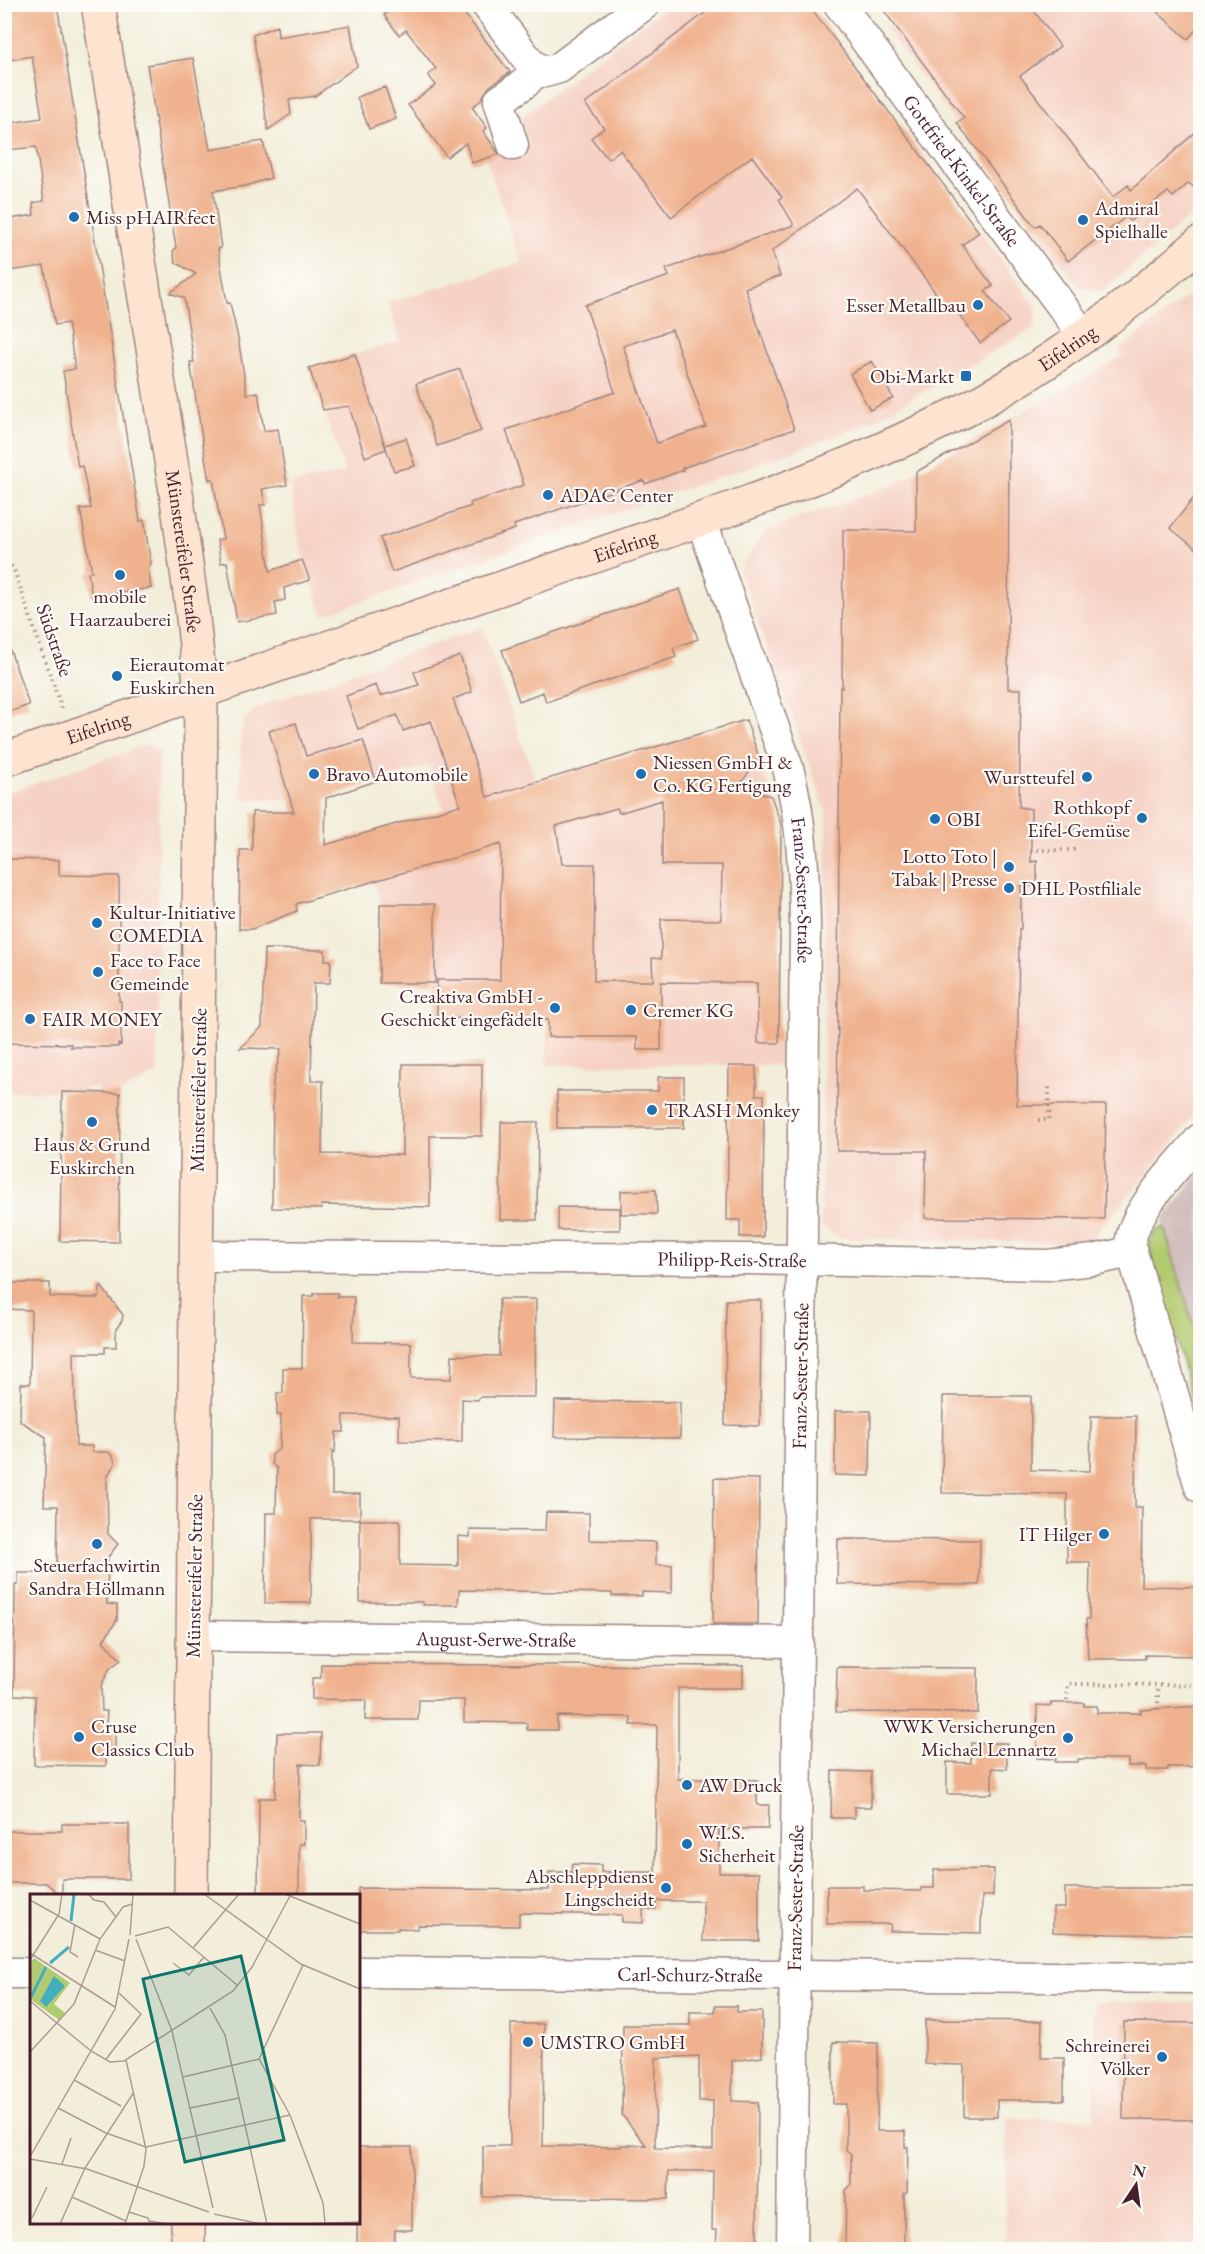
<svg xmlns="http://www.w3.org/2000/svg" width="1205" height="2254" font-family="'EB Garamond',serif">
<style>
.built{fill:#f6d2c4}
.industrial{fill:#d1bfbe}
.green{fill:#b2cb70;stroke:#7e754e;stroke-width:1.5}
.building{fill:#f0b28e;fill-rule:evenodd}
.lines{fill:none;stroke-linecap:round;stroke-linejoin:round}
.street-casing{stroke:#9e8682;stroke-width:33}
.secondary-casing{stroke:#9e8682;stroke-width:36}
.path{stroke:#9e8682;stroke-width:4;stroke-dasharray:1.5 4.5;stroke-linecap:butt}
.street{stroke:#fff;stroke-width:30}
.secondary{stroke:#fde4d0;stroke-width:33}
.poi-dot{fill:#1f6fb2;stroke:#fdfcf7;stroke-width:2}
.labels{text-anchor:middle;stroke-width:4.5;stroke-linejoin:round;paint-order:stroke}
.street-label{font-size:20px;fill:#4a1f2b;stroke:#fdfcf7}
.poi-label{font-size:20px;fill:#4a1f2b;stroke:#fdfcf7;text-anchor:start}
.inset-river{fill:none;stroke:#41afbf;stroke-width:3}
.inset-road{fill:none;stroke:#af9b94;stroke-width:1.5}
.view{fill:#0f766e;fill-opacity:0.15;stroke:#0f766e;stroke-width:3}
.inset-edge{fill:none;stroke:#4a1f2b;stroke-width:3}
</style>
<rect width="100%" height="100%" fill="#fdfcf7"/>
<filter id="ink" filterUnits="userSpaceOnUse"><feTurbulence type="fractalNoise" baseFrequency=".0167" numOctaves="2"/><feDisplacementMap in="SourceGraphic" scale="12" xChannelSelector="R" yChannelSelector="G"/><feConvolveMatrix kernelMatrix="1 2 1 2 8 2 1 2 1" color-interpolation-filters="sRGB"/></filter>
<filter id="wash" filterUnits="userSpaceOnUse"><feTurbulence type="fractalNoise" baseFrequency=".008" numOctaves="4" result="noise"/><feDisplacementMap in="SourceGraphic" scale="24" xChannelSelector="R" yChannelSelector="G"/><feGaussianBlur stdDeviation="1.35" result="paint"/><feColorMatrix in="noise" values="0 0 0 0 0 0 0 0 0 0 0 0 0 0 0 0 0 1.4 0 .05"/><feComposite in="paint" operator="in"/></filter>
<g filter="url(#wash)">
<rect width="100%" height="100%" fill="#f2eeda"/>
<path class="built" d="M667 5H811L1037 308 1034 328 860 428 323 615 301 551 290 484 345 473 309 368 400 341 388 303 521 263 486 158 530 145 520 118Z
M922 5H1200V207L1103 291 1080 288 887 31Z
M1200 286V1109L1149 1172 1092 1238 1078 1243 839 1238 821 1226 827 814 739 570 766 530 892 486 1123 356 1119 350Z
M482 627 536 782 746 720 781 822 780 1065H547V1020H436L435 905 380 904 373 882 346 889 331 843 444 810 429 766 317 799 240 800 241 733 245 719 253 711 266 704Z
M148 744 159 752 157 1074 120 1093 98 1092 97 1088H85V1092L5 1091 4 794Z
M1094 2002 1200 2003V2249L1005 2250 1006 2118 1094 2119Z"/>
<path class="industrial" d="M1200 1172V1348L1162 1220Z"/>
<path class="green" d="M1164 1227 1200 1348V1426L1149 1245C1150 1235 1155 1230 1164 1227Z"/>
<g id="blocks">
<path class="building" d="M4 4H57L140 521 144 520 151 564 148 568 151 588 92 597 88 573 92 572 80 509 91 508 82 466 78 467 63 371 75 369 68 323 55 325 44 266 9 271 4 258V220L34 215 33 203 44 201 36 147 7 150 4 124 42 118 32 56 4 61Z
M398 4H457L510 72 489 87 480 101 472 107 487 128 483 131 499 154 472 163 466 143 447 157 408 105 436 85 428 75 436 69 406 30 399 35 384 15Z
M717 4H808L979 232 962 245 993 286 985 291 1009 322 980 343 952 305 947 308 857 188 772 251 780 276 745 288 794 429 682 468 683 470 645 484 644 480 514 525 515 529 392 572 380 538 471 506 470 503 524 485 506 430 615 392 585 305 669 276 666 269 794 225 779 199 782 197 752 156 671 217 620 150 608 159 591 138 604 128 585 104ZM672 330 706 427 657 443 623 346Z
M879 4H1029L1060 46 1020 76 1113 197 1128 185 1131 190 1200 128V193L1189 183 1173 197 1168 192 1130 221 1126 217 1068 261 1040 224 1035 227 957 123 964 118Z
M1148 4H1200V25L1188 39Z
M350 25 357 66 315 96 289 100 291 114 268 130 253 35 277 26 278 37Z
M193 58 210 150 263 141 271 178 245 186 213 191 221 248 218 249 227 303H230L238 338 247 394 258 392 264 431 278 429 287 485 262 489 265 505H260L270 571 302 560 310 580 284 588 285 600 275 602 277 615 237 622 227 562 221 563 219 551 217 540 223 539 213 479 209 480 207 469 190 362H194L184 298 170 293 196 274 175 262 173 251 176 248 147 65Z
M385 87 396 119 369 129 357 97Z
M355 354 386 449 365 457 349 406 323 410 309 368Z
M872 361 893 398 870 410 850 374Z
M460 369 481 431 437 446 416 384Z
M1009 420 1008 689H1021L1019 807 1031 809V862L1037 861V886H1021V929H1019L1017 1105H1106L1104 1219 925 1218 926 1151H837L840 687 842 688 843 530 916 531V472Z
M406 438 415 466 394 471 385 445Z
M1200 490V552L1170 528Z
M680 589 698 639 673 648 676 657 546 702 543 692 519 701 502 650Z
M4 644H8L29 705 4 714Z
M460 656 472 692 453 699 487 797 746 720 758 754 757 761 738 787 771 796 781 824 779 1043H758L757 983 661 982V1050H637V1037H548V1020L437 1018V980H500L501 844 296 904 297 911 252 929H239L240 850H252V812H294L269 731 296 723 306 756 363 740 376 781 326 798 325 845 460 805 431 721 403 731 397 715 358 729 346 696 376 685 380 696 419 685 414 672ZM662 800V865H722L721 920 661 919V959L652 958 653 981H594L595 864H562L556 826 617 808 619 813Z
M4 859 59 860V875L119 876V1001H121V1045L118 1044V1047H70L71 1044 4 1043Z
M380 904H435V983H379Z
M264 949 325 950V960H331L330 983H314L313 1034H312L311 1081H323L322 1154 402 1155 403 1064H482V1136H430V1207L321 1205 322 1209 272 1208 273 1082 281 1049 240 1048 262 1027Z
M729 1066H756V1095H764L763 1237H740V1220H727Z
M658 1077H684V1128H557V1091H658Z
M62 1092 120 1093 119 1242 60 1241Z
M501 1122H538L537 1220H500Z
M656 1190 657 1214H621V1191Z
M558 1207 620 1208V1230H558Z
M4 1283H50V1297L98 1298 101 1286 123 1315 122 1321 116 1329V1347H105V1353H74L76 1446H92V1452H108L113 1456 115 1463 107 1477 108 1534 118 1544 108 1557 107 1604 117 1605V1620L103 1641 121 1660 110 1668 101 1686 102 1711H107L106 1726H115V1752L106 1751V1766L34 1765 35 1696 14 1695 15 1585H18V1573H57L58 1506H44L46 1437 20 1421 21 1384H30L31 1310 4 1309Z
M314 1293H337V1297H354L353 1342 411 1343V1378L451 1379 452 1355 499 1356V1299H536L535 1397H479L478 1400 462 1399V1442L399 1441V1416L344 1415V1432H336L335 1452 332 1451V1494H360V1519H311V1603H265L266 1513H276L277 1468 272 1464V1455L280 1448 281 1415H277V1393H283V1368H302L303 1296H314Z
M726 1300H761L760 1426 725 1425Z
M943 1396H1031V1470L1090 1471 1091 1416H1136L1135 1507H1142L1141 1586 1200 1587V1656L1145 1655V1659H1088L1086 1619H1089L1090 1562H1067V1494L942 1493Z
M555 1401 680 1402V1438L554 1437Z
M835 1411H871L870 1476 835 1475Z
M714 1478 759 1479 758 1624H713Z
M546 1512 589 1513V1540L656 1542V1565H672V1593L642 1592V1596H612V1593L459 1590 458 1605H423V1602H360V1520H400V1565L458 1566V1536L470 1537V1530L545 1531Z
M838 1539 980 1540 979 1585 837 1584Z
M321 1664 743 1666V1688H678V1779L757 1780V1805H769L768 1829H719V1873H759V1941H703V1901H656V1909H643V1923L622 1922V1915L519 1913V1926L418 1925V1929L398 1928V1930H358V1888L549 1890V1872H572V1864L601 1865V1872H655L657 1725H631V1717L557 1716V1730H527V1723L464 1722V1700H419L418 1720H365L366 1700 312 1699V1678H321Z
M837 1667 978 1668V1713L836 1712Z
M1051 1703H1084V1706H1097V1713H1141V1710L1200 1706V1767H1168V1770H1146V1766H1128V1759H1078V1762H1055L1056 1759 1037 1758V1705L1051 1706Z
M277 1733H321L320 1765 300 1764 299 1820H304V1844H299V1896H258L259 1798H275Z
M971 1743H1007V1769L992 1768V1794H947V1762L971 1763Z
M832 1771 871 1772V1807H854V1818H831Z
M62 1824H129V1879H62V1896L46 1883H4V1831H62Z
M994 1869 993 1896H982L981 1933 890 1931 891 1924H827V1886H863V1890L921 1891V1888H934V1870Z
M1065 1888H1199L1200 1933 1199 1935 1111 1934 1053 1932V1908H1065Z
M715 2006H737V2012H762V2057L732 2061V2101L758 2102 757 2250H716L717 2230H712L713 2171H669L668 2199 483 2197V2146H510L511 2024H544L543 2146 621 2147V2145H646L622 2115 623 2025H690V2012H715ZM699 2056V2101H713V2149L655 2148 656 2058Z
M925 2020 1042 2021 1041 2058H1064V2100H997V2117H964V2065L925 2064Z
M1124 2022 1200 2023V2120L1123 2119Z
M833 2042 878 2043 877 2131H905V2147H908L907 2193 904 2194V2250H845L846 2190 851 2185V2154L846 2150V2104H833Z
M358 2147H412V2230H395L394 2250H357Z"/>
</g>
</g>
<g filter="url(#ink)">
<use href="#blocks" fill-opacity="0" stroke="#9e8682" stroke-width="1.5"/>
<g class="lines">
<defs>
<g id="street">
<path d="M486 4 531 64 545 72 559 68 645 4"/>
<path id="s1" d="M839 4 1084 336"/>
<path d="M513 145 499 101 525 83 538 69"/>
<path id="s2" d="M701 519 788 768C802 821 804 871 805 925L792 2250"/>
<path d="M1200 1139C1179 1165 1132 1211 1130 1245L1200 1487"/>
<path id="s3" d="M196 1256 748 1259 1047 1265 1093 1260 1131 1252"/>
<path id="s4" d="M193 1636 798 1642"/>
<path id="s5" d="M358 1972 1200 1978"/>
<path d="M4 1973H32"/>
</g>
<g id="secondary">
<path id="s6" d="M98 4 176 492 191 600 201 691 191 1896"/>
<path id="s7" d="M4 760C177 700 349 640 522 581 677 527 836 479 982 401 1061 358 1132 302 1200 243"/>
<path d="M188 2250V2222"/>
</g>
</defs>
<use href="#street" class="street-casing"/>
<use href="#secondary" class="secondary-casing"/>
<path class="path" d="M4 556 14 570 62 709
M1031 829 1082 828
M1031 850H1078
M1038 1120H1049V1083
M1067 1700 1068 1684 1200 1685
M1158 1709V1685"/>
<use href="#street" class="street"/>
<use href="#secondary" class="secondary"/>
</g>
</g>
<g class="poi-dot">
<circle cx="74" cy="217" r="6"/>
<circle cx="1083" cy="220" r="6"/>
<circle cx="978" cy="305" r="6"/>
<rect x="960" y="370" width="12" height="12" rx="3"/>
<circle cx="548" cy="495" r="6"/>
<circle cx="120" cy="575" r="6"/>
<circle cx="117" cy="676" r="6"/>
<circle cx="314" cy="774" r="6"/>
<circle cx="641" cy="774" r="6"/>
<circle cx="1087" cy="777" r="6"/>
<circle cx="1142" cy="818" r="6"/>
<circle cx="935" cy="819" r="6"/>
<circle cx="1009" cy="867" r="6"/>
<circle cx="1009" cy="888" r="6"/>
<circle cx="97" cy="923" r="6"/>
<circle cx="98" cy="972" r="6"/>
<circle cx="555" cy="1008" r="6"/>
<circle cx="631" cy="1010" r="6"/>
<circle cx="30" cy="1019" r="6"/>
<circle cx="652" cy="1110" r="6"/>
<circle cx="92" cy="1122" r="6"/>
<circle cx="1104" cy="1534" r="6"/>
<circle cx="97" cy="1544" r="6"/>
<circle cx="79" cy="1737" r="6"/>
<circle cx="1068" cy="1738" r="6"/>
<circle cx="687" cy="1785" r="6"/>
<circle cx="687" cy="1844" r="6"/>
<circle cx="666" cy="1888" r="6"/>
<circle cx="528" cy="2042" r="6"/>
<circle cx="1162" cy="2057" r="6"/>
</g>
<g class="labels">
<g class="street-label">
<text dy="7" stroke="none"><textPath href="#s1" startOffset="207">Gottfried-Kinkel-Straße</textPath></text>
<text dy="7" stroke="none"><textPath href="#s7" startOffset="1143">Eifelring</textPath></text>
<text dy="7" stroke="none"><textPath href="#s7" startOffset="657">Eifelring</textPath></text>
<text dy="7" stroke="none"><textPath href="#s6" startOffset="554">Münstereifeler Straße</textPath></text>
<text transform="translate(55 640) rotate(71)" y="7">Südstraße</text>
<text dy="7" stroke="none"><textPath href="#s7" startOffset="99">Eifelring</textPath></text>
<text dy="7" stroke="none"><textPath href="#s2" startOffset="387">Franz-Sester-Straße</textPath></text>
<text transform="translate(198 1090) rotate(-89)" y="7">Münstereifeler Straße</text>
<text dy="7" stroke="none"><textPath href="#s3" startOffset="536">Philipp-Reis-Straße</textPath></text>
<text transform="translate(800 1376) rotate(-89)" y="7">Franz-Sester-Straße</text>
<text transform="translate(194 1576) rotate(-89)" y="7">Münstereifeler Straße</text>
<text dy="7" stroke="none"><textPath href="#s4" startOffset="303">August-Serwe-Straße</textPath></text>
<text transform="translate(795 1898) rotate(-89)" y="7">Franz-Sester-Straße</text>
<text dy="7" stroke="none"><textPath href="#s5" startOffset="332">Carl-Schurz-Straße</textPath></text>
</g>
<g class="poi-label">
<text x="1095" y="215">Admiral<tspan x="1095" dy="23">Spielhalle</tspan></text>
<text x="86" y="224">Miss pHAIRfect</text>
<text x="966" y="312" text-anchor="end">Esser Metallbau</text>
<text x="954" y="383" text-anchor="end">Obi-Markt</text>
<text x="560" y="502">ADAC Center</text>
<text x="120" y="603" text-anchor="middle">mobile<tspan x="120" dy="23">Haarzauberei</tspan></text>
<text x="129" y="671">Eierautomat<tspan x="129" dy="23">Euskirchen</tspan></text>
<text x="653" y="769">Niessen GmbH &amp;<tspan x="653" dy="23">Co. KG Fertigung</tspan></text>
<text x="326" y="781">Bravo Automobile</text>
<text x="1075" y="784" text-anchor="end">Wurstteufel</text>
<text x="1130" y="814" text-anchor="end">Rothkopf<tspan x="1130" dy="23">Eifel-Gemüse</tspan></text>
<text x="947" y="826">OBI</text>
<text x="997" y="863" text-anchor="end">Lotto Toto |<tspan x="997" dy="23">Tabak | Presse</tspan></text>
<text x="1021" y="895">DHL Postfiliale</text>
<text x="109" y="919">Kultur-Initiative<tspan x="109" dy="23">COMEDIA</tspan></text>
<text x="110" y="967">Face to Face<tspan x="110" dy="23">Gemeinde</tspan></text>
<text x="543" y="1003" text-anchor="end">Creaktiva GmbH -<tspan x="543" dy="23">Geschickt eingefädelt</tspan></text>
<text x="643" y="1017">Cremer KG</text>
<text x="42" y="1026">FAIR MONEY</text>
<text x="664" y="1117">TRASH Monkey</text>
<text x="92" y="1151" text-anchor="middle">Haus &amp; Grund<tspan x="92" dy="23">Euskirchen</tspan></text>
<text x="1092" y="1541" text-anchor="end">IT Hilger</text>
<text x="97" y="1572" text-anchor="middle">Steuerfachwirtin<tspan x="97" dy="23">Sandra Höllmann</tspan></text>
<text x="91" y="1733">Cruse<tspan x="91" dy="23">Classics Club</tspan></text>
<text x="1056" y="1733" text-anchor="end">WWK Versicherungen<tspan x="1056" dy="23">Michael Lennartz</tspan></text>
<text x="699" y="1792">AW Druck</text>
<text x="699" y="1839">W.I.S.<tspan x="699" dy="23">Sicherheit</tspan></text>
<text x="654" y="1883" text-anchor="end">Abschleppdienst<tspan x="654" dy="23">Lingscheidt</tspan></text>
<text x="540" y="2049">UMSTRO GmbH</text>
<text x="1150" y="2052" text-anchor="end">Schreinerei<tspan x="1150" dy="23">Völker</tspan></text>
</g>
</g>
<g transform="translate(30 1894)">
<rect width="330" height="330" fill="#f2eeda"/>
<path d="M4 64 40 89 24 110 35 119 29 126 0 105V69Z" fill="#b2cb70"/>
<path d="M24 82 35 92 16 113 10 107Z" fill="#41afbf"/>
<path class="inset-river" d="M41 27 44 0M20 69 39 53M1 103 16 73"/>
<path class="inset-road" d="M58 0 64 6 74 8 86 23M174 0 271 70 330 95M255 0 330 30M0 6 70 45M45 30 40 58 48 63M100 41 103 0M105 42 138 33 207 91M106 45 142 137 183 314M163 54 209 0M65 56 95 67M0 59 85 113M0 66 29 20 32 0M143 69 159 81 174 63M0 107 61 157 80 168 94 167 203 97 222 73 261 0M180 114 195 141 237 330M0 158 44 110 70 45 93 13 102 10M76 165 111 120 89 99M229 165 260 221 293 309 295 329M229 165 273 71M153 183 229 165M44 186 91 212M28 214 76 239 116 253 260 221M160 214 209 204M1 261 85 115 99 45M0 265 57 275 179 318M32 270 41 244M42 303 96 327M99 318 118 324 120 330M184 320 231 330M2 324 17 293M119 327 138 330M30 330 55 274 104 198M95 330 114 272 116 255 96 166M273 330 330 328"/>
<path class="view" d="M211 62 254 246 155 268 113 85Z"/>
<rect width="330" height="330" class="inset-edge"/>
</g>
<rect width="1205" height="2254" fill="none" stroke="#fdfcf7" stroke-width="24"/>
<g transform="translate(1136 2185) rotate(13)" stroke="#fdfcf7" stroke-width="4.5" paint-order="stroke">
<path d="M0-4.5L10 22L0 15L-10 22Z" fill="#4a1f2b"/>
<text y="-9" font-size="16" font-weight="bold" text-anchor="middle" fill="#4a1f2b">N</text>
</g>
</svg>
